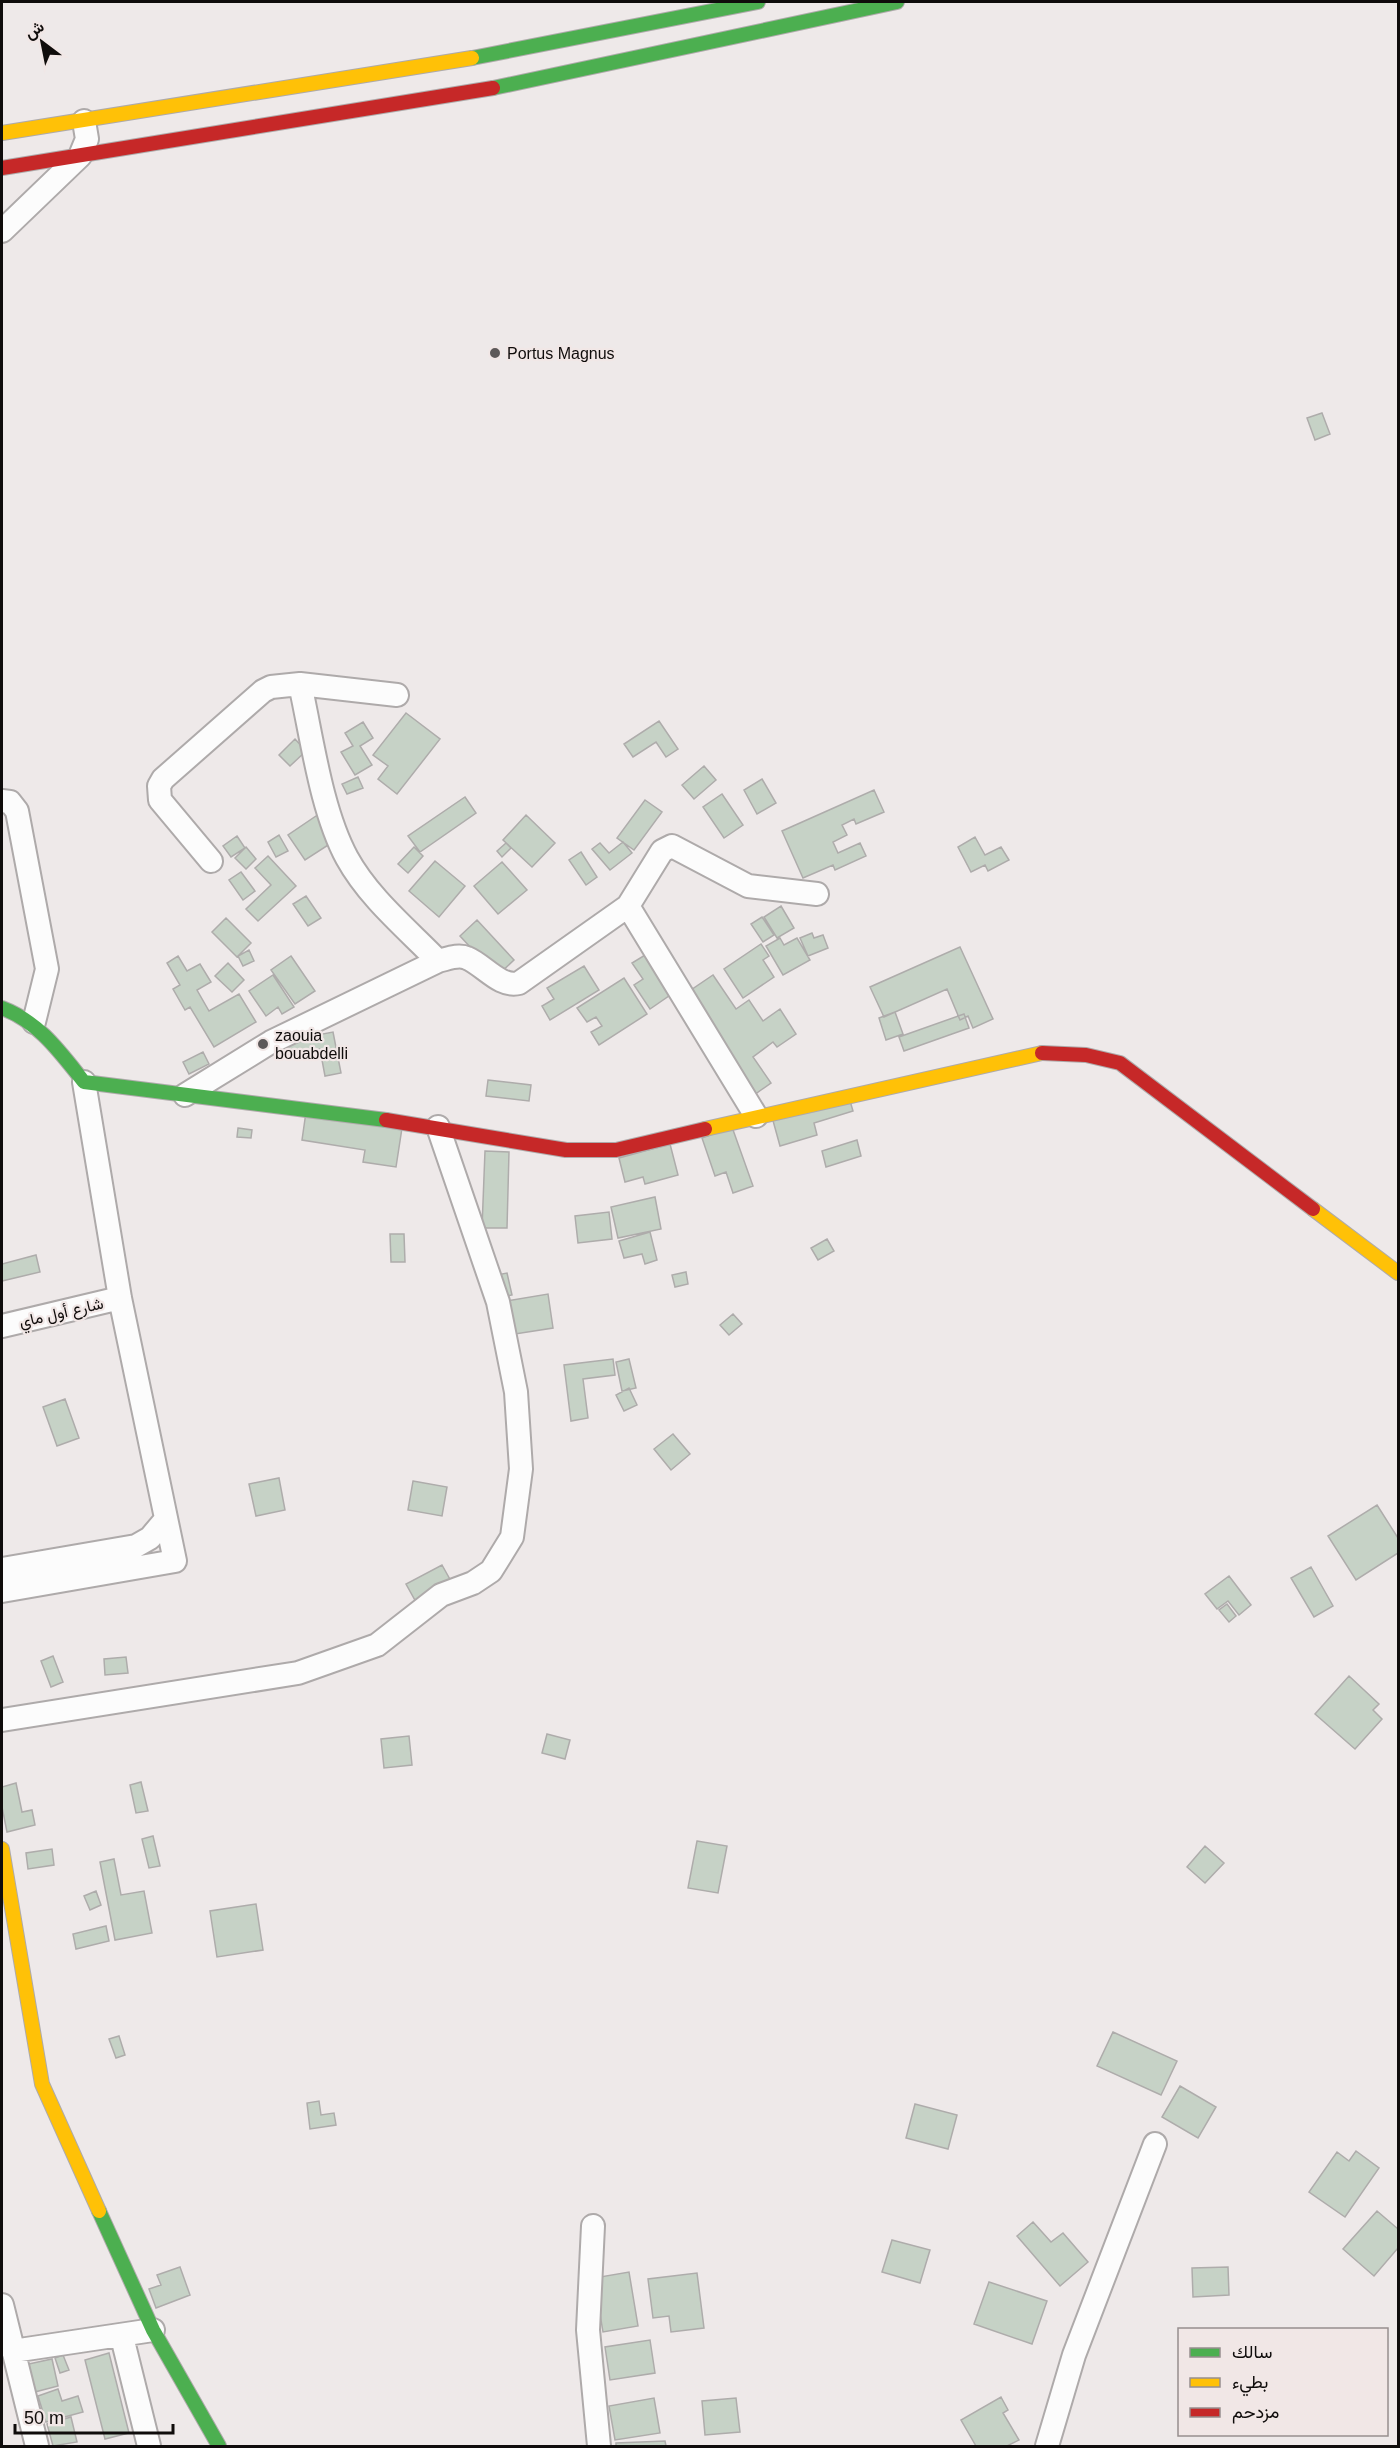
<svg xmlns="http://www.w3.org/2000/svg" width="1400" height="2448" font-family="Helvetica,Vazirmatn,sans-serif">
<style>
.building{fill:#c6d2c6;stroke:#aeacab;stroke-width:1.5}
.lines{fill:none;stroke-linecap:round;stroke-linejoin:round}
.street-casing{stroke:#aeaaaa;stroke-width:26}
.fast-casing{stroke:#aeaaaa;stroke-width:16}
.slow-casing{stroke:#aeaaaa;stroke-width:16}
.jam-casing{stroke:#aeaaaa;stroke-width:16}
.street{stroke:#fcfcfc;stroke-width:22}
.fast{stroke:#4caf50;stroke-width:14}
.slow{stroke:#ffc107;stroke-width:14}
.jam{stroke:#c62828;stroke-width:14}
.poi-dot{fill:#5d5959;stroke:#f1e7e6;stroke-width:2}
.labels{text-anchor:middle;stroke-width:4.5;stroke-linejoin:round;paint-order:stroke}
.poi-label{font-size:16px;fill:#0f0c0b;stroke:#f1e7e6;text-anchor:start}
.street-label{font-size:16px;fill:#0f0c0b;stroke:#f1e7e6}
</style>
<rect width="100%" height="100%" fill="#eee9e9"/>
<path class="building" d="M1322 413 1330 434 1315 440 1307 418Z
M406 713 440 739 397 794 378 779 388 766 373 755Z
M659 721 678 749 666 757 656 742 633 757 624 744Z
M363 722 373 738 360 746 372 765 355 775 341 752 353 746 345 733Z
M295 739 306 751 290 766 279 755Z
M704 766 716 780 694 799 682 785Z
M358 777 363 788 347 794 342 784Z
M762 779 776 803 757 814 744 790Z
M874 790 884 812 856 824 854 819 842 825 847 835 833 842 838 853 860 843 866 856 835 870 833 865 803 878 782 831Z
M722 794 743 825 724 838 703 807Z
M465 797 476 813 420 852 408 836Z
M645 800 662 812 634 850 617 838Z
M319 814 336 840 305 860 288 835Z
M526 815 555 843 532 867 503 840Z
M279 835 288 851 276 857 268 842Z
M237 836 245 848 231 857 223 846Z
M975 837 985 855 1001 847 1009 860 988 871 985 865 971 872 958 847Z
M623 842 632 853 610 870 592 849 600 843 609 853Z
M506 843 511 848 502 857 497 851Z
M246 847 256 859 246 869 235 858Z
M414 847 423 856 408 873 398 864Z
M581 852 597 877 586 885 569 860Z
M268 856 296 886 258 921 246 909 271 885 255 868Z
M435 861 465 886 439 917 409 891Z
M502 862 527 890 498 914 474 886Z
M241 872 255 891 243 900 229 880Z
M306 896 321 918 308 926 293 904Z
M781 906 794 928 777 938 764 917Z
M762 917 774 935 763 942 751 924Z
M226 918 251 943 237 957 212 932Z
M477 920 514 960 497 976 460 936Z
M812 933 814 938 823 935 828 948 808 956 800 938Z
M780 938 784 945 797 938 810 960 783 975 766 946Z
M761 944 769 956 763 960 774 977 743 998 724 969Z
M960 947 993 1019 973 1028 968 1016 960 1020 947 989 884 1017 870 987Z
M249 950 254 961 243 966 238 956Z
M650 952 676 991 650 1009 634 985 643 979 632 963Z
M178 956 187 971 200 964 211 982 197 990 209 1011 239 994 256 1022 214 1047 190 1007 185 1010 173 989 180 985 167 963Z
M291 956 315 991 295 1004 271 970Z
M228 963 244 980 232 992 215 976Z
M584 966 599 990 550 1020 542 1006 554 999 547 988Z
M273 975 294 1007 282 1014 278 1007 266 1016 249 991Z
M713 975 736 1009 749 1000 763 1021 780 1009 796 1034 777 1047 773 1042 753 1057 771 1083 754 1095 688 992Z
M624 978 647 1014 599 1045 591 1032 602 1026 596 1017 587 1022 577 1008Z
M895 1012 903 1034 886 1040 879 1018Z
M964 1014 969 1028 904 1051 899 1037Z
M333 1032 341 1073 325 1076 320 1049 287 1055 285 1041Z
M203 1052 209 1064 189 1074 183 1062Z
M488 1080 531 1085 529 1101 486 1096Z
M848 1094 853 1111 814 1123 817 1135 780 1146 772 1117Z
M306 1112 402 1128 396 1167 363 1162 365 1150 302 1140Z
M732 1127 753 1186 733 1193 726 1172 715 1176 702 1138Z
M238 1128 252 1130 251 1138 237 1137Z
M857 1140 861 1156 826 1167 822 1151Z
M670 1144 678 1175 645 1184 643 1177 625 1182 619 1158Z
M485 1151 509 1152 507 1228H482Z
M655 1197 661 1229 618 1238 611 1207Z
M609 1212 612 1239 578 1243 575 1216Z
M650 1232 657 1260 645 1264 642 1254 624 1258 619 1241Z
M390 1234H404L405 1262H391Z
M827 1239 834 1251 818 1260 811 1248Z
M36 1255 40 1272 2 1281V1264Z
M686 1272 688 1284 675 1287 672 1275Z
M507 1273 512 1295 495 1298 491 1276Z
M548 1294 553 1328 515 1334 495 1303Z
M733 1314 742 1324 729 1335 720 1325Z
M613 1359 615 1375 583 1379 588 1418 571 1421 564 1365Z
M629 1359 636 1388 622 1391 616 1362Z
M629 1388 637 1405 624 1411 616 1395Z
M65 1399 79 1438 57 1446 43 1407Z
M673 1434 690 1454 671 1470 654 1449Z
M279 1478 285 1510 256 1516 249 1484Z
M413 1481 447 1487 442 1516 408 1510Z
M1377 1505 1398 1538V1553L1356 1580 1328 1536Z
M442 1565 452 1583 416 1602 406 1584Z
M1311 1567 1333 1606 1314 1617 1291 1578Z
M1229 1576 1251 1605 1239 1615 1228 1601 1217 1609 1205 1594Z
M1227 1604 1236 1616 1229 1622 1219 1610Z
M53 1656 63 1682 51 1687 41 1661Z
M126 1657 128 1673 105 1675 104 1659Z
M1349 1676 1379 1704 1373 1710 1382 1719 1355 1749 1315 1714Z
M547 1734 570 1740 565 1759 542 1753Z
M409 1736 412 1765 384 1768 381 1739Z
M141 1782 148 1811 136 1813 130 1785Z
M16 1783 22 1812 32 1810 35 1825 7 1832 2 1807V1787Z
M153 1836 160 1866 149 1868 142 1839Z
M697 1841 727 1846 718 1893 688 1888Z
M1205 1846 1224 1863 1205 1883 1187 1867Z
M52 1849 54 1865 28 1869 26 1853Z
M114 1859 121 1895 144 1891 152 1933 115 1940 100 1862Z
M96 1891 101 1905 90 1910 84 1896Z
M256 1904 263 1950 217 1957 210 1911Z
M106 1926 109 1941 76 1949 73 1934Z
M1113 2032 1177 2061 1161 2095 1097 2066Z
M119 2036 125 2055 116 2058 109 2039Z
M1180 2086 1216 2107 1198 2138 1162 2117Z
M319 2101 321 2115 334 2113 336 2125 310 2129 307 2103Z
M915 2104 957 2115 948 2149 906 2138Z
M1356 2151 1379 2168 1345 2217 1309 2192 1337 2152 1349 2161Z
M1377 2211 1398 2229V2248L1374 2276 1343 2249Z
M1033 2222 1051 2242 1063 2233 1088 2262 1060 2286 1017 2236Z
M892 2240 930 2250 920 2283 882 2272Z
M180 2267 190 2295 156 2308 149 2289 161 2285 157 2275Z
M1228 2267 1229 2295 1193 2297 1192 2268Z
M629 2272 638 2326 603 2332 594 2278Z
M697 2273 704 2328 671 2332 669 2316 653 2318 648 2279Z
M989 2282 1047 2301 1032 2344 974 2324Z
M650 2340 655 2373 610 2380 605 2347Z
M109 2353 129 2433 105 2439 85 2360Z
M63 2355 69 2370 60 2373 55 2358Z
M52 2359 58 2386 31 2393 24 2365Z
M58 2389 62 2401 78 2396 83 2412 46 2422 38 2396Z
M1001 2397 1008 2410 1003 2413 1019 2440 1007 2446H976L961 2420Z
M654 2398 660 2433 615 2440 609 2406Z
M736 2398 740 2432 705 2435 702 2401Z
M71 2417 77 2442 53 2446 47 2424Z
M665 2441 666 2446H616V2443Z"/>
<g class="lines">
<defs>
<path id="street" d="M2 231 80 156 87 139 84 121
M397 695 300 684C312 738 321 810 347 858 369 898 407 929 438 961
M2 801 10 802 17 811 47 969 34 1022
M211 861 160 800 159 786 163 779 263 691 271 687 300 684
M628 906 662 851 672 846 748 886 817 894
M185 1095 271 1042 438 961C447 959 458 954 467 958 484 965 500 988 519 983L628 906 756 1116
M2 1326 120 1298
M2 1569 136 1546 150 1538 166 1519
M2 1591 175 1561 120 1298 84 1082
M2 1720 298 1673 377 1645 441 1595 473 1583 491 1571 512 1537 521 1469 516 1392 498 1302 438 1127
M593 2226 588 2330 599 2446
M2 2305 37 2446
M122 2337 149 2446
M13 2351 153 2330
M1047 2446 1074 2355 1155 2144"/>
<path id="fast" d="M472 58 758 2
M493 88 897 2
M2 1008C39 1022 60 1052 84 1082L386 1120
M99 2211 153 2330 219 2446"/>
<path id="slow" d="M2 133 472 58
M705 1129 1042 1053
M1313 1209 1398 1273
M2 1849 42 2084 99 2211"/>
<path id="jam" d="M2 168 493 88
M1042 1053 1086 1055 1120 1063 1313 1209
M386 1120 566 1150H616L705 1129"/>
</defs>
<use href="#street" class="street-casing"/>
<use href="#fast" class="fast-casing"/>
<use href="#slow" class="slow-casing"/>
<use href="#jam" class="jam-casing"/>
<use href="#street" class="street"/>
<use href="#fast" class="fast"/>
<use href="#slow" class="slow"/>
<use href="#jam" class="jam"/>
</g>
<g class="poi-dot">
<circle cx="495" cy="353" r="6"/>
<circle cx="263" cy="1044" r="6"/>
</g>
<g class="labels">
<g class="poi-label">
<text x="507" y="359">Portus Magnus</text>
<text x="275" y="1041">zaouia<tspan x="275" dy="18">bouabdelli</tspan></text>
</g>
<g class="street-label">
<text transform="translate(61 1312) rotate(-13)" y="6">شارع أول ماي</text>
</g>
</g>
<rect width="1400" height="2448" fill="none" stroke="#0f0c0b" stroke-width="6"/>
<rect x="1178" y="2328" width="210" height="108" fill="#f1e7e6" stroke="#978f8e" stroke-width="1.5"/>
<rect x="1190" y="2348" width="30" height="9" fill="#4caf50" stroke="#978f8e" stroke-width="1.5"/>
<text x="1232" y="2358" font-size="18" fill="#0f0c0b">سالك</text>
<rect x="1190" y="2378" width="30" height="9" fill="#ffc107" stroke="#978f8e" stroke-width="1.5"/>
<text x="1232" y="2388" font-size="18" fill="#0f0c0b">بطيء</text>
<rect x="1190" y="2408" width="30" height="9" fill="#c62828" stroke="#978f8e" stroke-width="1.5"/>
<text x="1232" y="2418" font-size="18" fill="#0f0c0b">مزدحم</text>
<g transform="translate(42 42) rotate(328)" stroke="#f1e7e6" stroke-width="4.5" paint-order="stroke">
<path d="M0-4.5L10 22L0 15L-10 22Z" fill="#0f0c0b"/>
<text y="-9" font-size="16" font-weight="bold" text-anchor="middle" fill="#0f0c0b">ش</text>
</g>
<path d="M15 2424v9h158v-9" fill="none" stroke="#0f0c0b" stroke-width="3"/>
<text x="24" y="2424" font-size="18" fill="#0f0c0b" stroke="#f1e7e6" stroke-width="4.5" paint-order="stroke">50 m</text>
</svg>
